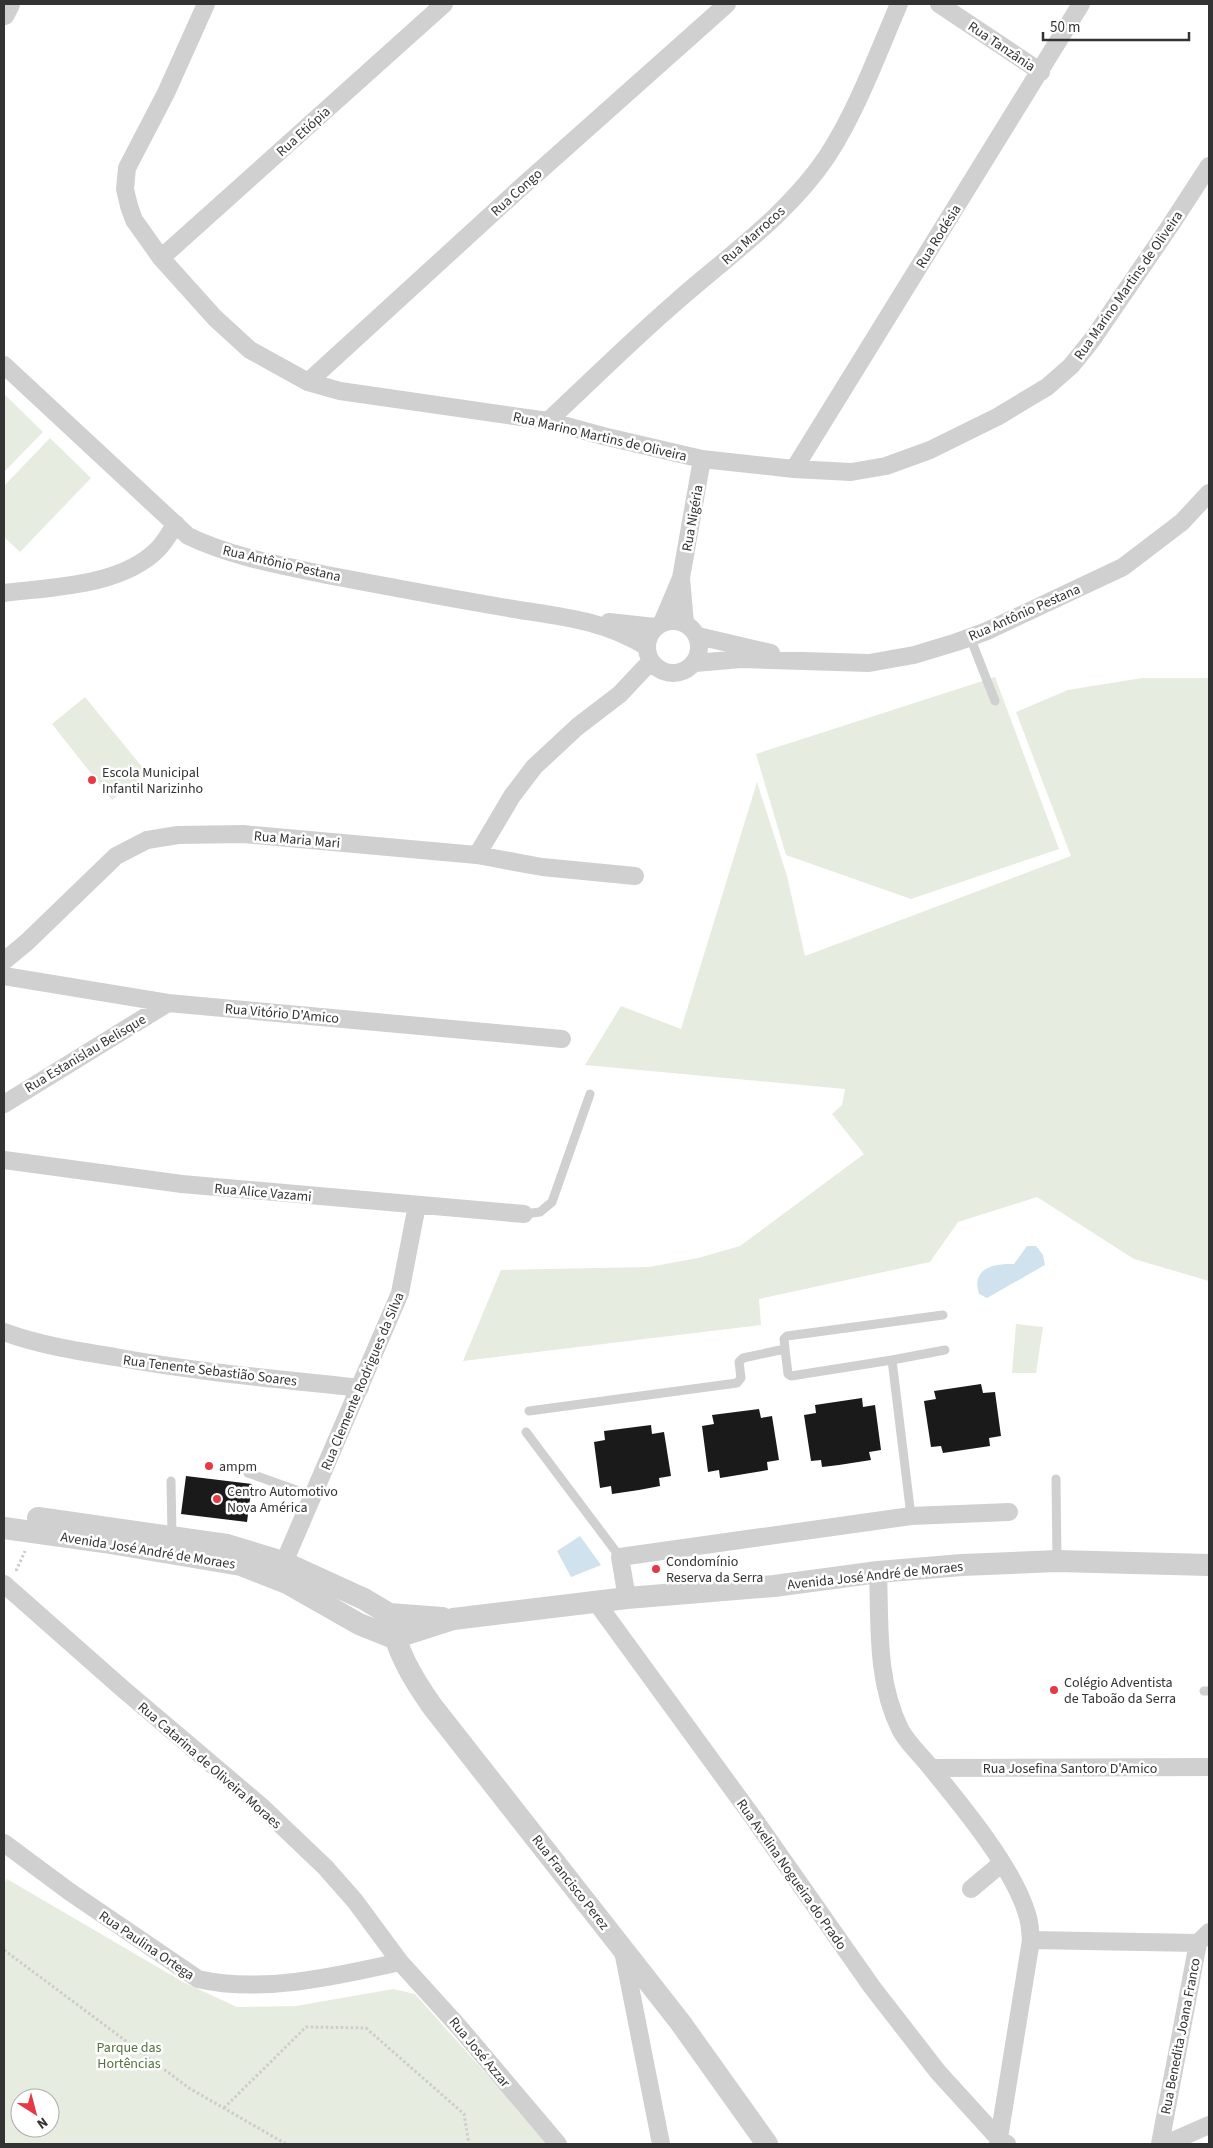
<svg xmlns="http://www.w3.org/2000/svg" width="1213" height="2148" font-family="'Source Sans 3',sans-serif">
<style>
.green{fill:#e6ecdf;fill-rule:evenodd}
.water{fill:#cfe2ee}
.building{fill:#1a1a1a}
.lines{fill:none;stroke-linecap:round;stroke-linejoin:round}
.path{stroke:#cdcdcd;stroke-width:3;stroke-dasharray:2.5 2.5;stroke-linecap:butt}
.service{stroke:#d0d0d0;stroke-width:9}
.minor{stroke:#d0d0d0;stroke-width:18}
.tertiary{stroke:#d0d0d0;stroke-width:22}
.poi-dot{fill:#e63946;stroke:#fff;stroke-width:2}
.labels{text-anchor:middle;stroke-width:5;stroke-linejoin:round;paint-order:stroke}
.street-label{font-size:14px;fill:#333;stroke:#fff}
.poi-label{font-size:14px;fill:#333;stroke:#fff;text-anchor:start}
.park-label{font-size:14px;fill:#56703f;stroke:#fff}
</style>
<rect width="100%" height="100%" fill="#fff"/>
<path class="green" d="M4 394 43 432 4 472Z
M50 438 91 478 20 552 4 537V486Z
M995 677 1059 849 911 899 786 855 756 754Z
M1142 678H1209V1281L1134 1259 1037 1197 958 1222 930 1262 759 1299 761 1325 463 1361 501 1270 649 1267 698 1258 740 1246 864 1154 832 1114 842 1105 845 1089 585 1065 621 1006 681 1029 757 782 787 876 805 956 1071 856 1016 712 1068 690Z
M85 697 147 773 112 800 52 724Z
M1016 1324 1043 1327 1036 1373H1012Z
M7 1879 183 1982 237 2007 296 2006 393 1989 415 1994 549 2144H4V1883ZM20 2098H50V2128H20Z"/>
<path class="water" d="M1027 1246H1036L1043 1255 1045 1265 987 1298 979 1294C971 1268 994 1263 1014 1264Z
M580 1536 601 1565 571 1577 557 1551Z"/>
<path class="building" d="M981 1384 983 1393 995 1392 1001 1436 989 1438 990 1446 943 1453 941 1446 931 1447 924 1401 936 1399 934 1391Z
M862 1398 863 1407 875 1405 881 1450 869 1452 871 1460 839 1465 822 1467 821 1460 811 1461 804 1415 816 1413 815 1405Z
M759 1409 761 1418 772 1416 779 1460 767 1462 768 1470 720 1478 719 1470 708 1472 702 1426 714 1424 712 1415Z
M651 1425 652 1434 664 1432 671 1476 659 1478 660 1486 639 1490 612 1494 611 1486 600 1488 594 1442 605 1440 604 1431Z
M186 1476 252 1484 247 1522 181 1514Z"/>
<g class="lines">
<path class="path" d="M16 1571 25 1551
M4 1950 189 2088 286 2144
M224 2108 306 2027 366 2028 464 2114 469 2144"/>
<path class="service" d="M970 637 995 701
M524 1214 540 1212 552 1202 590 1094
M785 1349 784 1339 787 1336 943 1315
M892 1360 945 1350
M529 1411 737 1383 741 1378 739 1362 743 1358 785 1349 788 1374 791 1376 892 1360 911 1516
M526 1432 620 1557
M248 1473 313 1496
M1056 1479 1057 1561
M171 1481 172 1536
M1204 1691H1209"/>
<path class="minor" d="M206 4 166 93 127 168 125 189 129 206 134 220 161 258 215 318 250 350 308 382 340 391 548 421 603 436 702 459 794 469 851 472 886 466 930 450 997 417 1047 387 1071 366 1092 340 1170 226 1209 166
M939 4 1041 72
M161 258 444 4
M4 365 188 536C232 557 280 565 327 575 385 586 443 597 502 607 554 616 601 618 647 647
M308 382 517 191 727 4
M548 421C591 381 632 340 676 302 728 256 789 214 828 155 858 108 877 55 899 4
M794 469 1081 4
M4 593C52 587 122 586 158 549 165 542 170 532 176 524
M647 647a26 26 0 1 1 52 0a26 26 0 1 1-52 0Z
M609 622 655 627
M662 623 681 578
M685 623 681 578 702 459
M698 636 771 653
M695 663 741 659 869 663 914 655 957 642 987 631 1123 567 1182 522 1209 493
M477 855 512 796 534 767 577 727 620 694 651 661
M4 961 27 942 116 856 147 840 178 835 243 834 477 855 542 867 635 876
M4 976 168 1003 562 1039
M4 1104 168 1003
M4 1160 182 1184 524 1214
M4 1332C39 1345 77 1351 115 1357 196 1372 278 1379 360 1388
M878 1572C880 1625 876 1680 900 1729 907 1743 921 1755 931 1768 962 1806 1013 1867 1027 1914 1030 1922 1030 1931 1031 1940L998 2144
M279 1574 400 1293 417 1205
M4 1584 123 1689 261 1806 325 1867 355 1901 400 1962 459 2027 558 2144
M627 1598 620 1557 911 1516 1009 1512
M596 1602 752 1816 872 1987 938 2072 999 2139 1007 2144
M932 1768 1209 1767
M4 1843 70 1892 198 1979C261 1994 337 1976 400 1962
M971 1889 1002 1863
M1031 1940 1198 1943
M623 1951 661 2144
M1160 2144 1198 1943 1209 1932
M1166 2144 1209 2125"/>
<path class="tertiary" d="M4 14 9 4
M38 1518 227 1545 283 1562 364 1599 389 1614 442 1618
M4 1528 104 1542 241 1565 287 1583 359 1624 394 1638 453 1619 627 1598 774 1586 878 1572 962 1565 1057 1561 1209 1565
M389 1614C396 1650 411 1676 432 1706L680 2022 767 2144"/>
</g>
<g class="poi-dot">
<circle cx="92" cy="780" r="5"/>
<circle cx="209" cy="1466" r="5"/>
<circle cx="217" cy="1499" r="5"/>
<circle cx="656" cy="1569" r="5"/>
<circle cx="1054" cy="1690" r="5"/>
</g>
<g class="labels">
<g class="street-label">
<text transform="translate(1002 46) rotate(34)" y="5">Rua Tanzânia</text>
<text transform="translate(303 131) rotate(-42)" y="5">Rua Etiópia</text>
<text transform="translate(516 192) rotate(-42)" y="5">Rua Congo</text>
<text transform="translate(753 235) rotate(-42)" y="5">Rua Marrocos</text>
<text transform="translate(938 236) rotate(-58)" y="5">Rua Rodésia</text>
<text transform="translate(1128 285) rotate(-55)" y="5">Rua Marino Martins de Oliveira</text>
<text transform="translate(600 436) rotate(13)" y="5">Rua Marino Martins de Oliveira</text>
<text transform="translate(692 518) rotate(-80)" y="5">Rua Nigéria</text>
<text transform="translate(282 563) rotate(13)" y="5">Rua Antônio Pestana</text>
<text transform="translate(1024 612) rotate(-24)" y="5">Rua Antônio Pestana</text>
<text transform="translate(297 839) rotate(5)" y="5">Rua Maria Mari</text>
<text transform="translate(282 1013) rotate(5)" y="5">Rua Vitório D'Amico</text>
<text transform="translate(85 1053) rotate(-31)" y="5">Rua Estanislau Belisque</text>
<text transform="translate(263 1192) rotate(5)" y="5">Rua Alice Vazami</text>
<text transform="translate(210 1370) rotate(7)" y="5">Rua Tenente Sebastião Soares</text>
<text transform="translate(362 1381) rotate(-67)" y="5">Rua Clemente Rodrigues da Silva</text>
<text transform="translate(148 1550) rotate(9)" y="5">Avenida José André de Moraes</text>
<text transform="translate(875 1575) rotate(-6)" y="5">Avenida José André de Moraes</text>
<text transform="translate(210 1765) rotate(41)" y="5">Rua Catarina de Oliveira Moraes</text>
<text x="1070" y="1773">Rua Josefina Santoro D'Amico</text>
<text transform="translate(792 1874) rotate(55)" y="5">Rua Avelina Nogueira do Prado</text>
<text transform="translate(571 1882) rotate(52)" y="5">Rua Francisco Perez</text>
<text transform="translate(147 1945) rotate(34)" y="5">Rua Paulina Ortega</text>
<text transform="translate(1180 2036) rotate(-79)" y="5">Rua Benedita Joana Franco</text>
<text transform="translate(480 2052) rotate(50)" y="5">Rua José Azzar</text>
</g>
<g class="poi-label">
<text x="102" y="777">Escola Municipal<tspan x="102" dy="16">Infantil Narizinho</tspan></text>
<text x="219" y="1471">ampm</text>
<text x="227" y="1496">Centro Automotivo<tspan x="227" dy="16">Nova América</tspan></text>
<text x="666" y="1566">Condomínio<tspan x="666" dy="16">Reserva da Serra</tspan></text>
<text x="1064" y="1687">Colégio Adventista<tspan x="1064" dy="16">de Taboão da Serra</tspan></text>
</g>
<g class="park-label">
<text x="129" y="2052">Parque das<tspan x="129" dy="16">Hortências</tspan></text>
</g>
</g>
<rect width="1213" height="2148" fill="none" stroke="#333333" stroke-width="10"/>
<g transform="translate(35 2113) rotate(144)"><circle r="24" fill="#ffffff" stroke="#adadad"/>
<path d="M0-4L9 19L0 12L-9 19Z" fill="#e63946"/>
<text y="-8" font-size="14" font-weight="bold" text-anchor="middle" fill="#333333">N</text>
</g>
<path d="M1043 32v8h146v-8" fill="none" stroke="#333333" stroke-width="2.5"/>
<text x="1050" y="32" font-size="15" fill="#333333" stroke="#ffffff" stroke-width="4" paint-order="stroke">50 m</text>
</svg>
